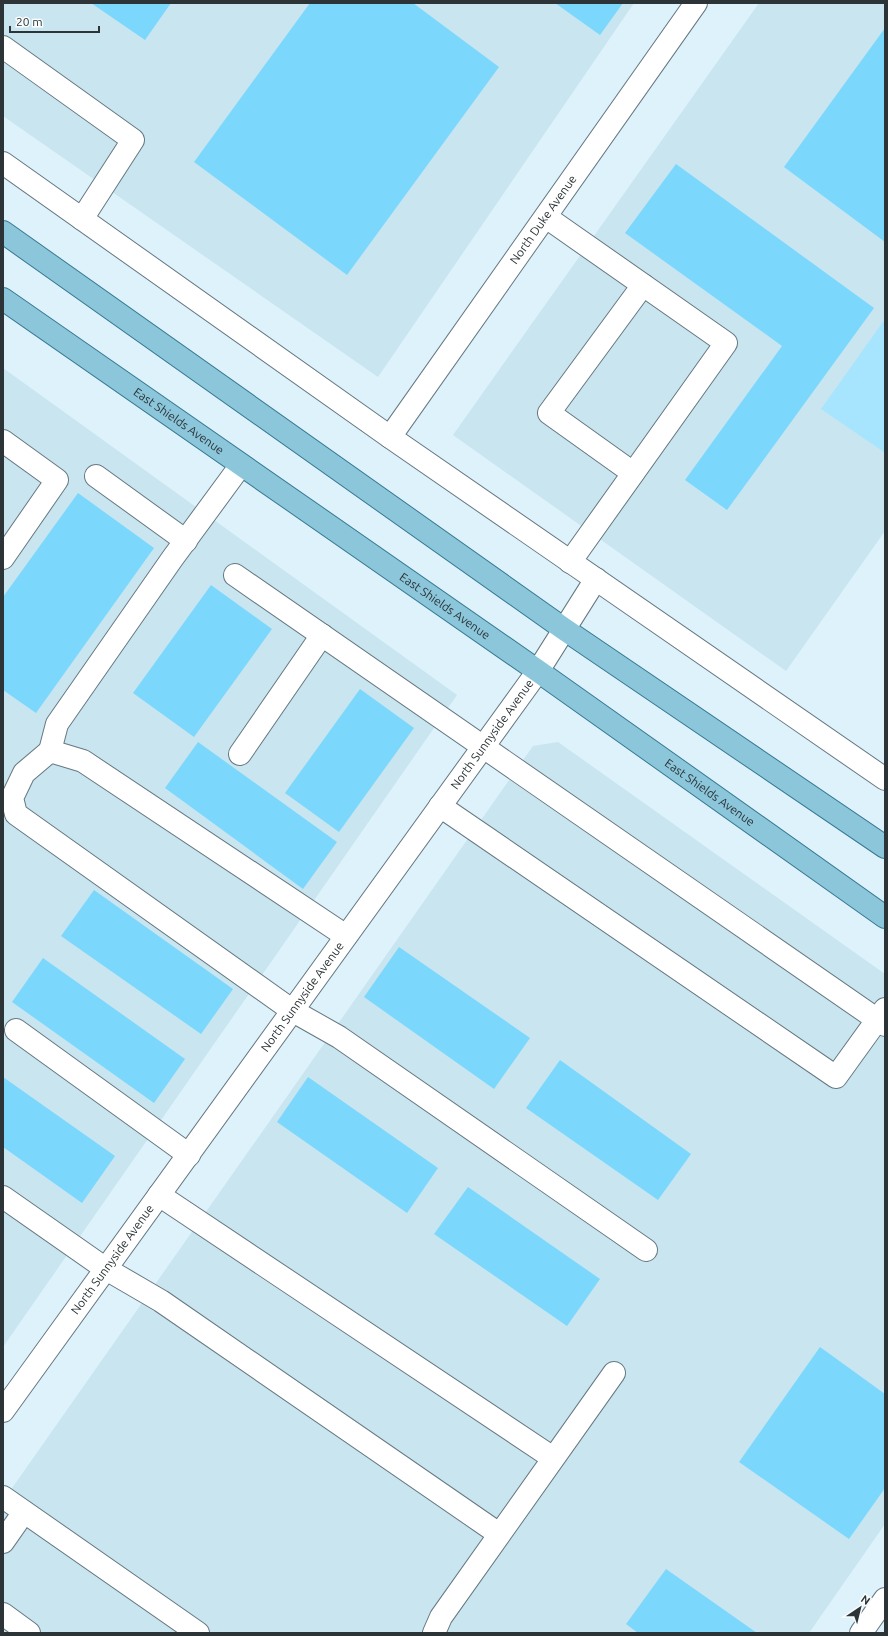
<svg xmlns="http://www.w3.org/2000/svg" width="888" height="1636" font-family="Ubuntu,sans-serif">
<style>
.built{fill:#c8e5f0}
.green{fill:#a7e5fe}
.building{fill:#7bd8fc}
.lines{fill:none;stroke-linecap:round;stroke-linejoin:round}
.minor-casing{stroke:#667880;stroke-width:24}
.major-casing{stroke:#387a92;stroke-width:24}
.minor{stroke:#fff;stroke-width:22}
.major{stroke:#8cc6db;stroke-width:22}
.labels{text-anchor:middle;stroke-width:3;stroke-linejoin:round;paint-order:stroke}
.street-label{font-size:12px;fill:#2c3437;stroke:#f9fdfe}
</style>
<rect width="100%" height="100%" fill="#def2fb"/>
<path class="built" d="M3 3H634L378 377 3 116Z
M759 3H885V320L822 409 885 453V531L786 671 453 435Z
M3 368 457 695 3 1347Z
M558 742 885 974V1524L809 1633H3V1501L533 746Z"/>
<path class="green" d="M885 319V453L821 409Z"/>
<path class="building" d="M91 3H171L145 40Z
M310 3H413L499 67 347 275 194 162Z
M555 3H623L600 35Z
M885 28V242L784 167Z
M676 164 874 308 727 510 685 480 782 346 625 233Z
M78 493 154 548 36 713 3 690V597Z
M211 585 272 629 194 737 133 693Z
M360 689 414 728 339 832 285 793Z
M198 742 337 842 303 889 165 788Z
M94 890 233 989 201 1034 61 936Z
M399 947 530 1038 494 1089 364 997Z
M43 958 185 1059 154 1103 12 1002Z
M560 1060 691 1154 658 1200 526 1108Z
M3 1077 115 1156 82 1203 3 1147Z
M308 1077 438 1168 407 1213 277 1122Z
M468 1187 600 1279 567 1326 434 1234Z
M820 1347 885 1394V1488L849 1539 739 1462Z
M666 1569 757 1633H638L626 1624Z"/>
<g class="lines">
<defs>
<g id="minor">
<path d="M3 47 133 140 82 219"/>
<path d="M3 163 390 437 885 779"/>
<path d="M546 217 726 343 570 562"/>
<path id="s1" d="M390 437 696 3"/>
<path d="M3 441 57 480 3 558"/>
<path d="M633 473 549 413 643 285"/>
<path d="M96 476 186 541"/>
<path d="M235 575 885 1025"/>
<path d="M50 751 57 724 172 559 241 465"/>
<path d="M240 754 322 635"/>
<path d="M440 806 836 1077 885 1009"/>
<path d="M346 936 83 761 50 751 24 773 12 798 16 814 293 1011 339 1037 646 1250"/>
<path d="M16 1030 189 1155"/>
<path d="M159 1195 553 1458"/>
<path d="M3 1197 106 1269 161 1301 499 1534"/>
<path id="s2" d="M3 1411 538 671 596 579"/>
<path d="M3 1497 198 1633"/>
<path d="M3 1542 24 1512"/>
<path d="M3 1614 29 1633"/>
<path d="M434 1633 441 1617 614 1373"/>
<path d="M861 1633 885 1599"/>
</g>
<g id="major">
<path d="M3 232 564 629 885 847"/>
<path id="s3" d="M3 299 538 671 885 917"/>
</g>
</defs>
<use href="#minor" class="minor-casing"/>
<use href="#major" class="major-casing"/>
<use href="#minor" class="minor"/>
<use href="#major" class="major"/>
</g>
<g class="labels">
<g class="street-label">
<text dy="4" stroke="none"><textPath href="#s1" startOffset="266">North Duke Avenue</textPath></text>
<text dy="4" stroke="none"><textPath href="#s3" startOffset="214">East Shields Avenue</textPath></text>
<text dy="4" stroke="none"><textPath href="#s3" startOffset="538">East Shields Avenue</textPath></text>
<text dy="4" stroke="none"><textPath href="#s2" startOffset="835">North Sunnyside Avenue</textPath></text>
<text dy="4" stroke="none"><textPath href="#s3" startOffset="862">East Shields Avenue</textPath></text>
<text dy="4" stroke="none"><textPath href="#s2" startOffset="511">North Sunnyside Avenue</textPath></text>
<text dy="4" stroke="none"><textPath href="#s2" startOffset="187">North Sunnyside Avenue</textPath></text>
</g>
</g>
<rect width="888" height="1636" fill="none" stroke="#2c3437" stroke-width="8"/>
<g transform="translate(860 1608) rotate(35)" stroke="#f9fdfe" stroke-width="3" paint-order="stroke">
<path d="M0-3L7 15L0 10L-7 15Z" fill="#2c3437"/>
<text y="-6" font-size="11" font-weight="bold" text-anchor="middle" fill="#2c3437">N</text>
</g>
<path d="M10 26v6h89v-6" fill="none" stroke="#2c3437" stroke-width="2"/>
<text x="16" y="26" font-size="12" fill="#2c3437" stroke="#f9fdfe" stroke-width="3" paint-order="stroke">20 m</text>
</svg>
